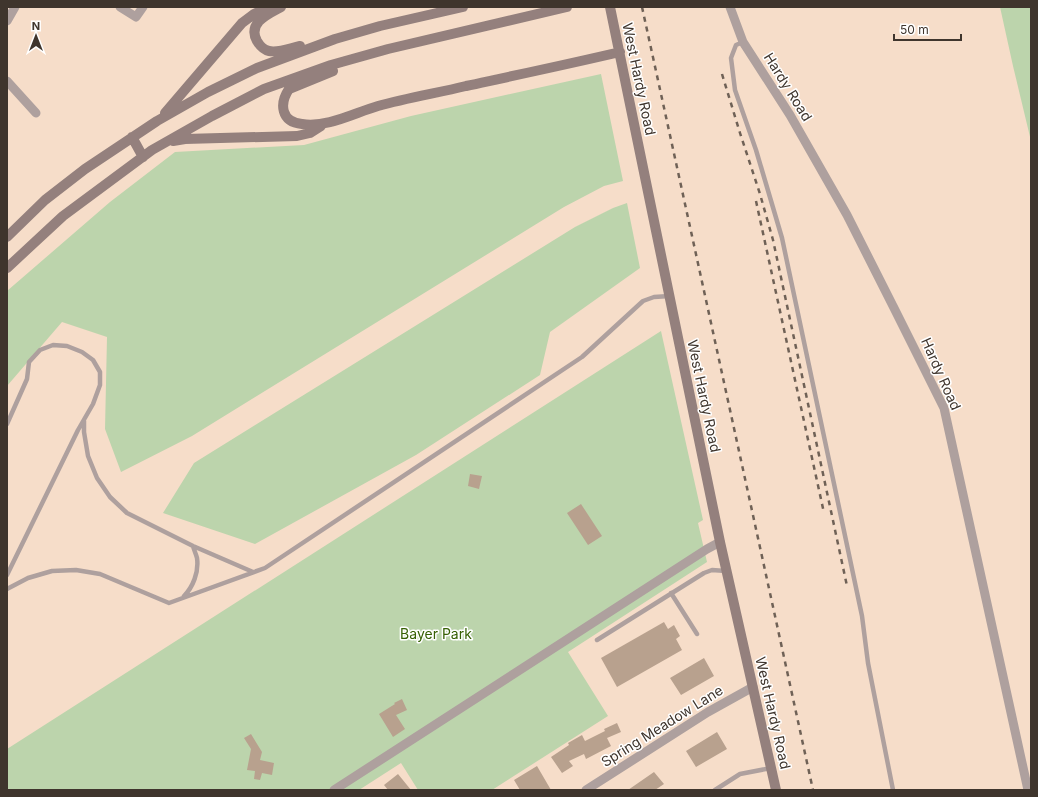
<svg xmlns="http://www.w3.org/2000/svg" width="1038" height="797" font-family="Inter,sans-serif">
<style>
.green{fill:#bcd4ac}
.building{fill:#b8a18e}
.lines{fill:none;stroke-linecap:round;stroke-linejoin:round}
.lane{stroke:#aea09e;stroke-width:4.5}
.street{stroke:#aea09e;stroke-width:9}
.secondary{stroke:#94807d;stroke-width:10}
.rail{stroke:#6f6156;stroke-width:2.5;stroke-dasharray:5 5;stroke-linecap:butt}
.labels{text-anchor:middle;stroke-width:3;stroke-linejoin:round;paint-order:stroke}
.street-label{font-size:14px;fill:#3f352d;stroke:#fff}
.park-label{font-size:14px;fill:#366004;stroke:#fff}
</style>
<rect width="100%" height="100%" fill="#f6ddc9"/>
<path class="green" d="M1000 7H1031V141L1013 66Z
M601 74 623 181 604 186 564 207 192 436 121 472 105 429 107 337 62 322 7 386V291L110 202 175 152 304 145 411 116Z
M627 203 640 268 550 332 540 375 416 455 255 544 163 513 194 463 575 227 613 208Z
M661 331 703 520 698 523 707 562 568 652 608 716 492 790H418L401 763 359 790H7V749Z"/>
<path class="building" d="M470 474 482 476 479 489 468 486Z
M581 504 602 536 588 545 567 513Z
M664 622 668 629 674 625 680 636 676 639 682 650 617 687 601 658Z
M704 658 714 676 681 695 670 678Z
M402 699 407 710 396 715 405 729 393 737 379 714 395 704 394 703Z
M617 723 621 732 607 738 611 746 586 759 584 754 569 761 573 766 562 773 551 757 569 745 568 743 582 735 585 741 605 731 604 729Z
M717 732 727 749 696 767 686 751Z
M251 734 262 752 260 760 274 763 272 775 262 773 260 780 254 779 255 771 247 770 251 749 244 738Z
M537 766 551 790H520L514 780Z
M654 772 664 784 655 790H628Z
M398 774 411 790H388L384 785Z"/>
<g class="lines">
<path class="lane" d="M743 42 736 45 731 58 735 90 756 150 782 238 862 616 868 663 893 790
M84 421V432L88 456 97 478 110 497 127 513 193 546 253 572
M7 424 27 379 29 362 40 350 53 345 67 346 82 352 93 360 100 372V385L93 404 78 430 7 575
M7 589 28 578 52 571 76 570 100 574 169 603 265 568 582 357 643 301 654 297 670 296
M671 593 697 634
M184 596C193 587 199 572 197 558 196 554 194 550 193 546
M597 640 704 573 712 570 726 571
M715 790 740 774 771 768"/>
<path class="street" d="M120 7 136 17 143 7
M730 7 743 42 790 115 847 215 894 308 944 408 1028 790
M7 21 15 7
M7 81 36 113
M334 790 707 549 720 542
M586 790 708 712 753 687"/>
<path class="secondary" d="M281 7C268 14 247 23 257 41 260 46 264 50 269 51 279 53 290 48 300 46
M610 7 720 542 776 790
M333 71 289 89C279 104 281 122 302 124 327 128 354 113 378 106 407 98 437 93 466 86 517 75 569 64 620 52
M165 113 242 23 254 14 269 7
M132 137 143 157
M173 141 185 139 297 136 310 133 321 126
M7 237 45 200 85 169 157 121 208 92 257 68 335 39 380 26 463 7
M7 268 63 216 152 150 212 116 264 89 331 65 388 49 567 7"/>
<path class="rail" d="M642 7 813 790
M722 74 740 133 760 194 773 240 847 586
M756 201 824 513"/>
</g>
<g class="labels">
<g class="street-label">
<text transform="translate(639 79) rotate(78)" y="5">West Hardy Road</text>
<text transform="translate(788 87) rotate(58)" y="5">Hardy Road</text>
<text transform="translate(941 374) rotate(66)" y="5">Hardy Road</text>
<text transform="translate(704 396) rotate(78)" y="5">West Hardy Road</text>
<text transform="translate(773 713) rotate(77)" y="5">West Hardy Road</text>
<text transform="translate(662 726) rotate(-32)" y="5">Spring Meadow Lane</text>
</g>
<g class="park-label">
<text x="436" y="639">Bayer Park</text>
</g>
</g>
<rect width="1038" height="797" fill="none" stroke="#3f352d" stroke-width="16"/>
<g transform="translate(36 36)" stroke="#ffffff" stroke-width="3" paint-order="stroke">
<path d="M0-3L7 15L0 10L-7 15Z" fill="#3f352d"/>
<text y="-6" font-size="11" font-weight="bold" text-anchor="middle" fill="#3f352d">N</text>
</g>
<path d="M894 34v6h67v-6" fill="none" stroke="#3f352d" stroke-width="2"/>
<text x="900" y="34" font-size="12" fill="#3f352d" stroke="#ffffff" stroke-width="3" paint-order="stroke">50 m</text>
</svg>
